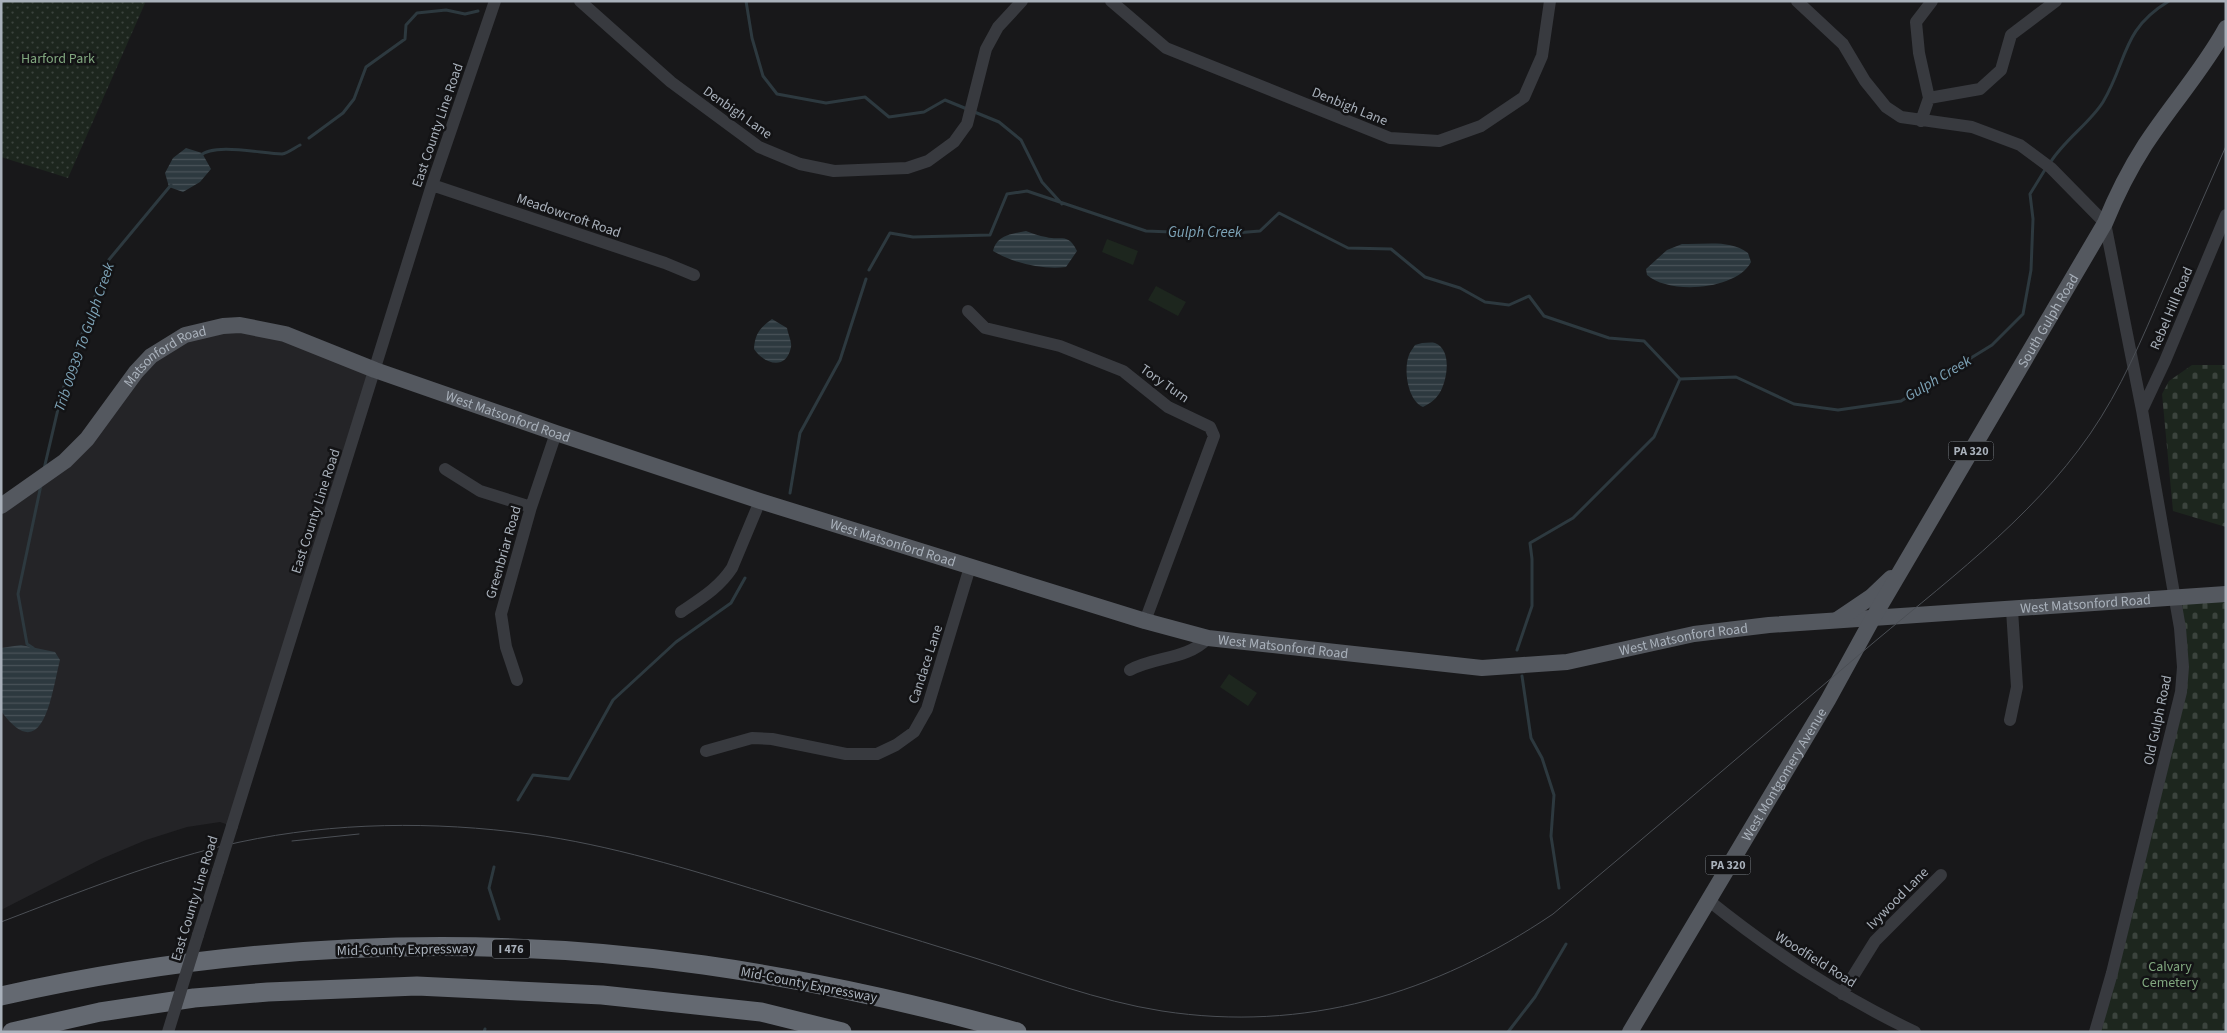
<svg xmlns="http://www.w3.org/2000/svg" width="2227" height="1033" font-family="'Source Sans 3',sans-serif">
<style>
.built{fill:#242427}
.grass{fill:url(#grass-dots)}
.cemetery{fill:url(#cemetery-stones)}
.pitch{fill:#1d261e}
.water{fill:url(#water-rules)}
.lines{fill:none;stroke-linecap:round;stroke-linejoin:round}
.stream{stroke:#2d393f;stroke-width:3}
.minor{stroke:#383a3f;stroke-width:12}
.major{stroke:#54585f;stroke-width:16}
.highway{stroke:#646971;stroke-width:19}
.tram{stroke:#4b4f55;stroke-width:1}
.minor-bridge{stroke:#383a3f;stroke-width:12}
.labels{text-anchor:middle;stroke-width:5;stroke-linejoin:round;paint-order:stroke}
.shield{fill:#131315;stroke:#7c8289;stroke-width:1}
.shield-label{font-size:12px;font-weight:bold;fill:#a9b1bb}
.park-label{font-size:14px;fill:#81a77f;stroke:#131315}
.street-label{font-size:14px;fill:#a9b1bb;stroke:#131315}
.water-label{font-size:15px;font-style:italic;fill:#7ea4b8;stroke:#131315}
</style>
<defs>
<pattern id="grass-dots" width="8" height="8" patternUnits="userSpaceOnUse" patternTransform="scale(1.25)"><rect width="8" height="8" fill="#1d261e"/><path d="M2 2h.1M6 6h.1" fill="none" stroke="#3b433d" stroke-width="1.8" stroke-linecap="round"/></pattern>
<pattern id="cemetery-stones" width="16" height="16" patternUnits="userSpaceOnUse" patternTransform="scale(1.25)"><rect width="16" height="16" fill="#1d261e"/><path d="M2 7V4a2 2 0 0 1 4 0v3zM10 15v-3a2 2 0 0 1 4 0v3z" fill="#3b433d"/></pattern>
<pattern id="water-rules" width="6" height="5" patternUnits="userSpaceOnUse" patternTransform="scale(1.25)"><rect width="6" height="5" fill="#2d393f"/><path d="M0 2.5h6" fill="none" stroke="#495359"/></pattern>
</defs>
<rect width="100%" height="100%" fill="#18181a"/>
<path class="built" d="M240 325 375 370 232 826 220 822 187 827 146 840 101 859 1 910V506L65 461 167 344Z"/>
<path class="grass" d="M1 1H146L68 178 1 157Z"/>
<path class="cemetery" d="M2192 365H2226V527L2173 511 2162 394 2169 381Z
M2226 593V1032H2095L2181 692 2174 598Z"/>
<path class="pitch" d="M1107 239 1138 251 1133 265 1102 252Z
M1156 286 1186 302 1178 316 1148 300Z
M1229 674 1257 693 1248 706 1220 687Z"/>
<path class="water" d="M186 148 202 153 211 169 200 182 183 192 169 187 165 173 173 158Z
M1026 231C1032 233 1039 236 1046 237 1061 241 1068 232 1077 251L1066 267C1043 270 1013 263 993 251 997 235 1011 234 1026 231Z
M1682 244C1704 245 1729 239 1748 253L1751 262C1737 290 1669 295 1647 275L1646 269 1667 250Z
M772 319 787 328C788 334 792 342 791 347 786 372 763 363 754 349 755 333 760 328 772 319Z
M1422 343C1426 343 1431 342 1435 343 1453 350 1447 382 1439 394 1435 400 1429 404 1423 407 1408 401 1403 370 1409 355 1410 352 1413 348 1415 345Z
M21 645 55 652 60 660C52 690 44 770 1 711V648Z"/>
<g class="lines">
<path class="stream" d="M746 1 752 38 763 76 777 94 826 103 865 97 889 117 924 112 945 100 967 109
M972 111 999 122 1021 140 1042 182 1062 204
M309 138 343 113 354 99 366 67 405 39 406 25 417 13 446 10 465 14 478 11
M200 156C214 142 263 154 282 154 288 153 294 148 300 145
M2050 163C2064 140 2090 123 2103 102 2128 60 2121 30 2169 1
M869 270 890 233 913 237 990 235 1007 194 1027 191 1146 231 1223 234 1260 231 1279 213 1348 248 1391 249 1425 277 1460 288 1485 302 1509 305 1529 296 1544 316 1609 338 1644 341 1680 379 1736 377 1794 404 1838 410 1901 401 1992 345 2023 314 2031 270 2033 219 2030 194 2046 168
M44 469 62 392 107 262 171 185
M790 493 800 433 840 360 866 279
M33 648 27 644 18 594 41 485
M1517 650 1532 606V559L1530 543 1573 518 1654 437 1680 379
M1522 676 1531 738 1542 758 1554 795 1551 836 1559 888
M518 800 533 775 569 779 613 700 676 642 731 603 745 578
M494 867 489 888 499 919
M484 1032 485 1029
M1508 1032 1535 997 1566 944"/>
<path class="minor" d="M580 1 671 82 759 147 800 164 834 171 907 168 928 161 954 142 967 124 986 49 998 27 1022 1
M1111 1 1166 48 1390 138 1439 141 1481 126 1524 97 1542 56 1550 1
M1797 1 1843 44 1865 81 1886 107 1901 117 1972 127 2020 145 2051 168 2105 223 2142 410 2180 628 2183 667 2181 692 2157 789 2112 973 2095 1032
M1932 1 1916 22 1919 53 1929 98 1980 89 2001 70 2011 35 2056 1
M1921 121 1929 98
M432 185 665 263 694 275
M968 311 985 328 1060 346 1123 371 1168 407 1210 427 1214 436 1145 621
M2142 410 2165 361 2226 215
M445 469 480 491 531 507
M681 612C700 599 719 588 732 568L760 501
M1130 670C1156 656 1187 660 1208 638
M517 680 506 647 501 614 531 507 556 433
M2010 720 2017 687 2012 610
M706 751 752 738 772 739 846 754H877L896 745 914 732 927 709 970 567
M232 826 432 185 495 1
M1708 900C1774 953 1838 995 1915 1032
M198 935 218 871
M1842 994 1875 941 1941 875"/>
<g class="major">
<path id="s1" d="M1 506 65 461 87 439 136 372 151 356 185 335 223 326 240 325 285 334 375 370 556 433 760 501 1145 621 1208 638 1482 668 1567 662 1694 634 1769 625 2226 594"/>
<path d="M1837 620 1871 597 1891 578"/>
<path id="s2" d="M1630 1032 1828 700 1873 618 2105 223C2116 196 2129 170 2145 145 2171 105 2203 70 2226 28"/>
</g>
<path class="highway" d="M1 996C230 944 472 932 704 965 810 980 914 1003 1017 1032
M12 1032 100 1012 194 998 268 992 417 986 602 995 761 1012 842 1032"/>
<path class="tram" d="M292 841 359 834
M1 922C77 893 160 859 240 842 334 822 434 821 530 834 611 845 688 869 766 893 835 915 905 936 975 958 1036 977 1098 1001 1162 1011 1305 1033 1435 994 1553 914 1656 828 1758 740 1860 654 1940 586 2030 521 2090 434 2121 389 2142 339 2163 290 2184 242 2205 194 2226 146"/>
<path class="minor-bridge" d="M218 871 232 826
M168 1032 198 935"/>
</g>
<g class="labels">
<g class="shield">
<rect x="1948.5" y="441.5" width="45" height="19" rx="4"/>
<rect x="1705.5" y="855.5" width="45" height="19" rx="4"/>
<rect x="492" y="939.5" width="38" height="19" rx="4"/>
</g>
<g class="shield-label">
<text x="1971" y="455">PA 320</text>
<text x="1728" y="869">PA 320</text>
<text x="511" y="953">I 476</text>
</g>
<g class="park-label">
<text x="58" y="63">Harford Park</text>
<text x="2170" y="971">Calvary<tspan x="2170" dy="16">Cemetery</tspan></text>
</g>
<g class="street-label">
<text transform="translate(1350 106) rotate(22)" y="5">Denbigh Lane</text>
<text transform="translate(738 112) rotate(35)" y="5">Denbigh Lane</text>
<text transform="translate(437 125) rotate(-71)" y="5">East County Line Road</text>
<text transform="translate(569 215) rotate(19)" y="5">Meadowcroft Road</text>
<text transform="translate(2171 308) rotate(-67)" y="5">Rebel Hill Road</text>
<text dy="5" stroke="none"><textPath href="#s2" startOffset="825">South Gulph Road</textPath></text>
<text dy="5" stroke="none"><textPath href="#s1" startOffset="226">Matsonford Road</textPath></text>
<text transform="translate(1165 383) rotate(35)" y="5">Tory Turn</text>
<text dy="5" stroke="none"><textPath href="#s1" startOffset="594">West Matsonford Road</textPath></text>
<text transform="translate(315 511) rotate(-72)" y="5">East County Line Road</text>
<text dy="5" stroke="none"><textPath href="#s1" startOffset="999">West Matsonford Road</textPath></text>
<text transform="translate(503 552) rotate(-74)" y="5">Greenbriar Road</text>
<text dy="5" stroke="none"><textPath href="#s1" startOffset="2212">West Matsonford Road</textPath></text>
<text dy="5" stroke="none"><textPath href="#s1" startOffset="1808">West Matsonford Road</textPath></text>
<text dy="5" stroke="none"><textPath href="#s1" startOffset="1404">West Matsonford Road</textPath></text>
<text transform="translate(925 664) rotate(-72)" y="5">Candace Lane</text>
<text transform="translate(2157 720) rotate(-78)" y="5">Old Gulph Road</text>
<text dy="5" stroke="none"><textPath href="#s2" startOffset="300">West Montgomery Avenue</textPath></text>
<text transform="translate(194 898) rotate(-73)" y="5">East County Line Road</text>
<text transform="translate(1897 898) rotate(-45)" y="5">Ivywood Lane</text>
<text transform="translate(406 949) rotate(-1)" y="5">Mid-County Expressway</text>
<text transform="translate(1816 959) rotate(32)" y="5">Woodfield Road</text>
<text transform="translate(809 984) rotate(11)" y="5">Mid-County Expressway</text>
</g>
<g class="water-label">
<text x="1205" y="237">Gulph Creek</text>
<text transform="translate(84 337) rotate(-71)" y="5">Trib 00939 To Gulph Creek</text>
<text transform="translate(1938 378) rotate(-31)" y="5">Gulph Creek</text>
</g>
</g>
<rect width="2227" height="1033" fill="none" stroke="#a9b1bb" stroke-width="5"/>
</svg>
